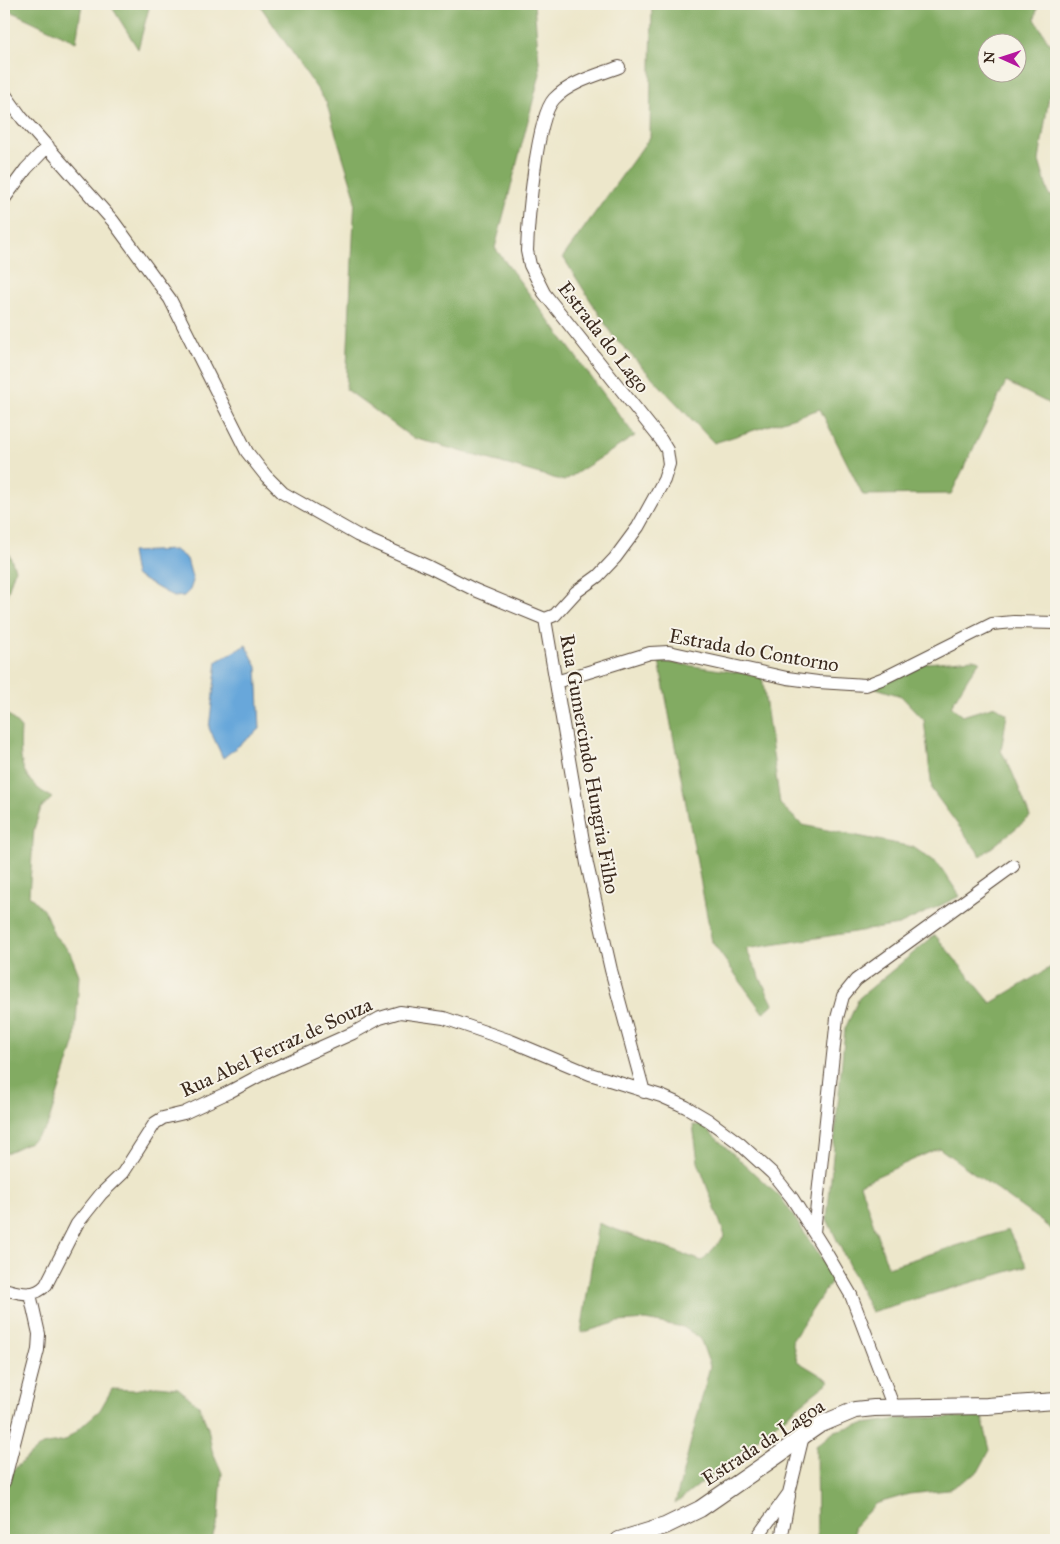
<svg xmlns="http://www.w3.org/2000/svg" width="1060" height="1544" font-family="'IM FELL Great Primer',serif">
<style>
.forest{fill:#82ab62;stroke:#5e6a40;fill-rule:evenodd}
.water{fill:#68a7da;stroke:#52687c}
.lines{fill:none;stroke-linecap:round;stroke-linejoin:round}
.minor-casing{stroke:#564638;stroke-width:14}
.tertiary-casing{stroke:#564638;stroke-width:18}
.minor{stroke:#fff;stroke-width:12}
.tertiary{stroke:#fff;stroke-width:16}
.labels{text-anchor:middle;stroke-width:4;stroke-linejoin:round;paint-order:stroke}
.street-label{font-size:20px;fill:#3b2a1e;stroke:#f7f3e8}
</style>
<rect width="100%" height="100%" fill="#f7f3e8"/>
<filter id="ink" filterUnits="userSpaceOnUse"><feTurbulence type="fractalNoise" baseFrequency=".02" numOctaves="2"/><feDisplacementMap in="SourceGraphic" scale="10" xChannelSelector="R" yChannelSelector="G"/><feConvolveMatrix kernelMatrix="1 2 1 2 8 2 1 2 1" color-interpolation-filters="sRGB"/></filter>
<filter id="wash" filterUnits="userSpaceOnUse"><feTurbulence type="fractalNoise" baseFrequency=".0096" numOctaves="4" result="noise"/><feDisplacementMap in="SourceGraphic" scale="20" xChannelSelector="R" yChannelSelector="G"/><feGaussianBlur stdDeviation="1.12" result="paint"/><feColorMatrix in="noise" values="0 0 0 0 0 0 0 0 0 0 0 0 0 0 0 0 0 1.4 0 .05"/><feComposite in="paint" operator="in"/></filter>
<g filter="url(#wash)">
<rect width="100%" height="100%" fill="#ede7cb"/>
<path class="forest" d="M4 4H82L76 42 4 8Z
M110 4H150L138 49Z
M259 4H534L540 74 495 248 635 436 564 481 411 437 346 389 355 196 326 102Z
M652 4H1038L1035 19 1049 43 1056 44V97L1049 96 1039 161 1049 195 1056 197V407L1006 382 951 494 863 495 820 409 714 443 613 336 563 257 650 137ZM1018 42V72H988V42Z
M4 535 6 546 15 569 4 604Z
M973 659 980 661 969 676 951 706 962 716 995 706 1007 714 1001 751C1014 772 1021 795 1030 817L981 856 932 790 924 720 901 696 870 686 927 663Z
M659 661 762 676 780 804 802 825 913 847 939 865 960 896 899 925 746 949 773 1004 763 1013 712 942Z
M4 710 21 728C19 763 20 779 52 798L41 808 34 829 29 895 45 912 54 935 70 952 79 975 75 1041 47 1127 30 1142 4 1154Z
M935 935 991 1003 1056 964V1235L1049 1227 939 1148 860 1184 888 1267 1008 1230 1027 1266 871 1312 827 1219 845 1029 859 998Z
M693 1125 703 1126 782 1199 834 1278 822 1295 792 1341 797 1361 830 1381 675 1504 710 1366 700 1338 683 1327 645 1320 618 1322 581 1333 598 1223 702 1261 725 1236 698 1162Z
M156 1386 178 1388 199 1406 208 1428 212 1450 222 1473 219 1517 212 1538 210 1540H4V1475H7L42 1445 65 1441 100 1410 112 1389 134 1390Z
M982 1417 990 1450 978 1472 948 1490 909 1494 875 1504 854 1527 855 1540H817L816 1446 835 1431 857 1425 906 1418Z"/>
<path class="water" d="M175 550 187 559 193 581 190 590 184 596 174 597 135 575 131 552Z
M246 645 257 667 260 729 223 758 209 728 217 661Z"/>
</g>
<g filter="url(#ink)">
<g class="lines">
<defs>
<path id="minor" d="M4 93 22 118 113 221 170 299 247 452 266 476 283 493 357 535 429 567 475 590 545 619
M4 199 26 169 48 146
M545 619 555 615 576 592 598 576 615 558 638 527 664 480 669 464 667 450 661 440 544 293 530 265 527 251C528 222 536 118 554 99 570 82 598 75 619 67
M545 619 587 864 611 970 644 1092
M556 682 650 653 669 652 787 678 818 682 866 685 884 678 992 624 1014 622 1056 623
M814 1232 837 1018 843 996 856 980 1013 866
M4 1289C20 1293 34 1298 46 1285L77 1224 101 1194 123 1173 155 1123 163 1118 184 1113 229 1092 270 1070 353 1033 380 1018 400 1012 444 1018 511 1041 590 1074 661 1096 686 1107 708 1120 739 1143 772 1173 792 1198 824 1249 851 1295 894 1408
M4 1482 38 1350 39 1334 30 1294
M755 1540 789 1493 803 1436
M781 1540 789 1496"/>
<path id="tertiary" d="M619 1540 665 1526 700 1509 781 1453 803 1436 819 1425 855 1410 874 1408 987 1406 1056 1401"/>
</defs>
<use href="#minor" class="minor-casing"/>
<use href="#tertiary" class="tertiary-casing"/>
<use href="#minor" class="minor"/>
<use href="#tertiary" class="tertiary"/>
</g>
</g>
<g class="labels">
<g class="street-label">
<text transform="translate(604 337) rotate(52)" y="7">Estrada do Lago</text>
<text transform="translate(754 650) rotate(10)" y="7">Estrada do Contorno</text>
<text transform="translate(590 764) rotate(80)" y="7">Rua Gumercindo Hungria Filho</text>
<text transform="translate(276 1047) rotate(-25)" y="7">Rua Abel Ferraz de Souza</text>
<text transform="translate(763 1442) rotate(-33)" y="7">Estrada da Lagoa</text>
</g>
</g>
<rect width="1060" height="1544" fill="none" stroke="#f7f3e8" stroke-width="20"/>
<g transform="translate(1002 58) rotate(273)"><circle r="24" fill="#f7f3e8" stroke="#aca397"/>
<path d="M0-4L9 19L0 12L-9 19Z" fill="#b5179e"/>
<text y="-8" font-size="14" font-weight="bold" text-anchor="middle" fill="#3b2a1e">N</text>
</g>
</svg>
